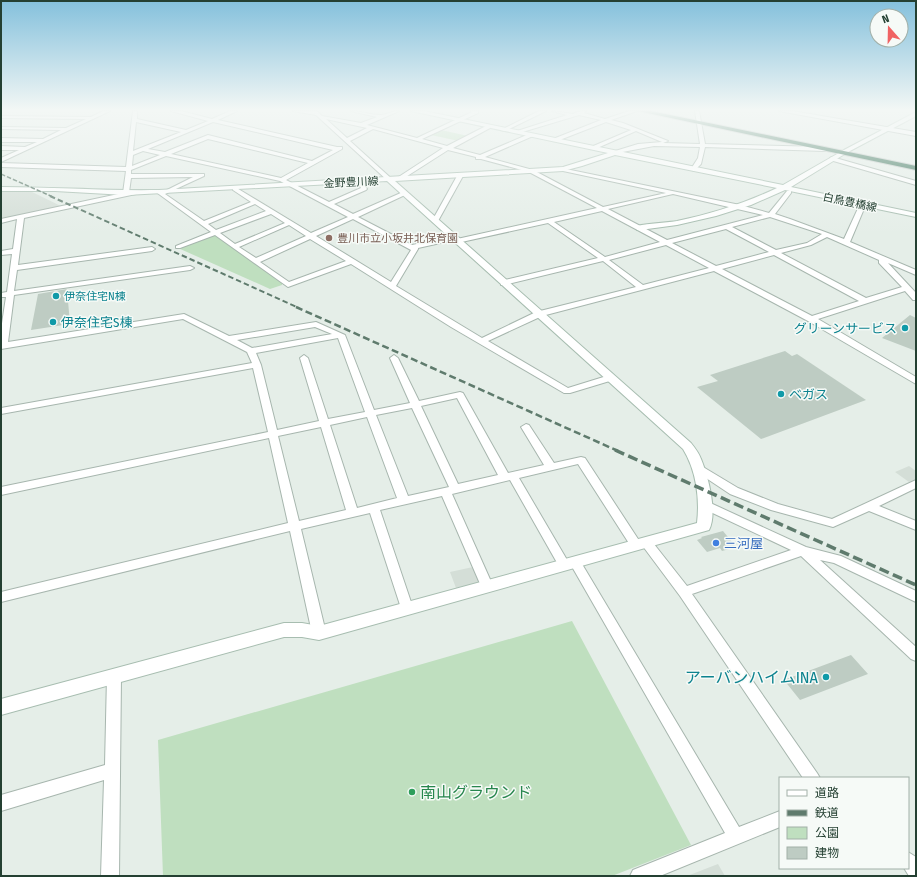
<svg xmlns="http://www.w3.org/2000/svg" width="917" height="877" font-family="'Fira Sans Condensed','Noto Sans JP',sans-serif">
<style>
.built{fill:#d4ded7}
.green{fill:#bfdfbf}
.building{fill:#beccc3}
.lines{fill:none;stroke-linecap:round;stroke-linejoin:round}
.street-casing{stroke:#a7b6ae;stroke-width:2}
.secondary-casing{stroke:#a7bdb0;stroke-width:2}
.highway-casing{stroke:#c2cac6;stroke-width:2}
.street{fill:#fff;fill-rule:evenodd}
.secondary{fill:#fff;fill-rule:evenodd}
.highway{fill:#306c51;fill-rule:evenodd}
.rail-far3{stroke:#5f7b6d;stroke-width:1.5;stroke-dasharray:4.5 2;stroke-linecap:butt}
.rail-far2{stroke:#5f7b6d;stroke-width:2;stroke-dasharray:5.5 3;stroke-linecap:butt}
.rail-far1{stroke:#5f7b6d;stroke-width:2.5;stroke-dasharray:7 3.5;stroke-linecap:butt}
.rail{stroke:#5f7b6d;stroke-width:3.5;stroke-dasharray:10 4.5;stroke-linecap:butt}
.education-dot{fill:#8d6e63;stroke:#f6faf7;stroke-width:1.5}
.culture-dot{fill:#0f9aa8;stroke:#f6faf7;stroke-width:1.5}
.shop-dot{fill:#3f7fe0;stroke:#f6faf7;stroke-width:1.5}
.leisure-dot{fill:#2e9e5b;stroke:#f6faf7;stroke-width:1.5}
.labels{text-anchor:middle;stroke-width:3;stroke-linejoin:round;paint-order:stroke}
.far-street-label{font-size:11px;fill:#244032;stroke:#f6faf7}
.far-education-label{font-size:11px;fill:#785e54;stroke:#f6faf7;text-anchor:start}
.far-culture-label{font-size:11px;fill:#0d838f;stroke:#f6faf7;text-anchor:start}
.culture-label{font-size:13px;fill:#0d838f;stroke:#f6faf7;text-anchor:start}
.shop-label{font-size:13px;fill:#366cbe;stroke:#f6faf7;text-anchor:start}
.near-culture-label{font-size:16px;fill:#0d838f;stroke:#f6faf7;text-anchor:end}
.near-leisure-label{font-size:16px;fill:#27864d;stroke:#f6faf7;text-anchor:start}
</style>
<rect width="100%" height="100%" fill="#e5eee8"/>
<path class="built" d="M1 190 30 191 65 208 1 220Z
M909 466 916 471V479L909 482 895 472Z
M473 567 480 582 456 588 450 572Z
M718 864 725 876H687Z"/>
<path class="green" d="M441 130 468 136 459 141 431 135Z
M214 235H218L282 283V285L270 289 178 248Z
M572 621 691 845 612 876H163L158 740Z"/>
<path class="building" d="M67 289 70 324 31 330 38 294Z
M910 315 916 318V351L882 338Z
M785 351 792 356 797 354 866 400 761 439 697 387 718 381 710 375Z
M723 531 736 547 722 551 720 548 707 552 697 540 702 538 701 537Z
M851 655 868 674 800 700 784 680Z"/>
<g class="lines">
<defs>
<path id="street" d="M103 111H110L1 162V158L19 150H1V146L25 147 37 142H1V138L43 139 61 130 1 129V127L66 128 86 119 1 118V116L91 117Z
M133 111H137V119L186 130 208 121 171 111H181L212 119 230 111H237L218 120 337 147H342V149L286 180 329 202 361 188 357 181 362 180 367 189 366 190 334 204 353 214 403 192H407V194L358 217 412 245 454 236 456 237 457 239 597 208 529 172 481 159H476V157L448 150 401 180H397V178L443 148 373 129 350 141 393 180 388 181 316 115 293 111H317L322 116 361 123 377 117 351 111C361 111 370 115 380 115 386 115 392 111 399 111L367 125 417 138 472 112 471 111H478V113L422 139 447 146 486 126H490V128L453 148 480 155 529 134H533V136L485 157 533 170 603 207 666 193 563 171 560 169 561 168 740 205 769 213 787 191H791V193L775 214 790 219 844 239 860 204 865 203 866 204 850 242 916 270V275L888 263 916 293V300H913L905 291 818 319 916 377V384L808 321 714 271 542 316 488 341 568 388 610 375 615 378 613 380 570 393H564L451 327 351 264 288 287 215 235 180 248H176V246L211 232 156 192 159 190 163 192 193 177 131 178 129 192H136V194L24 218 18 265 152 247 155 249 152 251 17 270 14 291 190 266 194 268 190 270 14 295 8 342 184 314 229 336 316 322 345 335 374 410 410 403 390 358 394 355 398 358 419 401 460 392 463 393 508 473 544 465 521 427 526 424 529 425 554 463 581 457 585 458 640 542 642 539 646 538 650 539 687 586 791 550 702 508 700 505 702 502 706 501 806 547 841 556 916 591V602L834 563 820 560 916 647V661L911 659 801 556 692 594 817 773 820 778H803L680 596 642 545 640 548 636 549 632 548 578 464 519 478 570 565 568 568 564 570 560 568 510 480 452 494 493 586 491 589 487 591 483 589 481 586 442 496 380 510 413 608 412 612 407 613 402 612 401 608 370 513 301 529 326 633 324 637 319 639 314 637 312 633 290 531 1 602V592L288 523 269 438 1 495V487L268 432 253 368 1 414V408L252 363 247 352 183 319 1 349V330L6 297H1V293L7 292 12 254 1 255V251L13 249 17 219 1 223V219L123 193 126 171 1 167V163L126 167ZM326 119 367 128 347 138ZM136 122 181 132 133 151ZM213 122 333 150 312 161 208 135 165 152 148 149ZM208 139 308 163 281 178 171 154ZM143 151 160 155 132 166 133 155ZM166 156 280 181 348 217 311 233 235 187 233 188V190L251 202 204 221 165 194 204 176V174H131V170ZM673 194 763 215 667 240 608 209ZM255 204 266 211 216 230 208 224ZM602 211 660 242 605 257 554 222ZM271 214 285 223 235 244 220 233ZM770 217 822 234 807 243 776 250 732 227ZM353 219 411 250 391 282 316 236ZM548 223 598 258 501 281V285H504L603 261 636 287 536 312 482 338 396 286 418 249V248L454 240 455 242 457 243ZM289 225 306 236 256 258 239 247ZM726 229 769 252 716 266 672 243ZM827 237 879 260V263L902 287 866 298 781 253 811 245ZM310 239 346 261 289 282 260 262ZM666 245 709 268 643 285 609 260ZM774 255 859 301 812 316 722 269ZM315 327 332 334 252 348 237 340ZM338 338 365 412 328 419 308 358 304 355 300 358 319 421 277 430 261 365 256 353ZM457 398 498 475 458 484 421 406ZM412 408 449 487 408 496 376 415ZM367 417 397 498 357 508 330 425ZM321 427 346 510 299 521 278 436Z
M539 111H546L505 131 501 130Z
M552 111 573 114 577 112 586 111 584 113 605 119 629 111H637L611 120 623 123 668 141 663 143 700 144 695 111H699L705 144 825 147 828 149 825 151 705 147 701 164 694 171 691 169 698 158 700 147 654 146 612 154V152L638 144 662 142 636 131 595 149H591V147L631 130 606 122 557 141H553V139L601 120 579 115 519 133 514 132 567 115Z
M779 111H792L916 132V136Z
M832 157 916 181V185L830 160V158Z
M460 174 463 176 438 221 433 222 432 221 457 176Z
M698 464 738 488 778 504 832 519 916 480V488L879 506 916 521V530L869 511 833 527 771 510 730 494 694 470 693 468 694 466Z
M575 557 579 559 739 827 780 811V827L660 876H630L633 870 725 833 571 565 569 562 571 559Z
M114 670 119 672 121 676 119 876H101L104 780 1 811V795L105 765 107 676 109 672Z
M908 852 916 857V876H909L904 868H908Z"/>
<path id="secondary" d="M411 111H424L783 185 844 150 916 112V116L848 152 791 187 916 213V217L785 190 751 205 716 216 677 225 640 230H637V226C650 223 664 223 677 221 712 214 745 203 777 188L615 155 582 166 563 171 395 181 691 443C695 448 699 453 701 459 708 476 718 513 709 530L319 640 302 637H284L1 715V699L284 623H302L319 626 697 523C700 498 696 470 683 449L387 181 126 195 55 191H1V187C54 187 106 191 159 190L563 167 608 153Z"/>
<path id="highway" d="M638 111H651L916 166V170Z"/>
</defs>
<use href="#street" class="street-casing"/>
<use href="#secondary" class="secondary-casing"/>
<use href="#highway" class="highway-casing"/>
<use href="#street" class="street"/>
<use href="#secondary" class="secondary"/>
<use href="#highway" class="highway"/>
<path class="rail-far3" d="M1 174 53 197"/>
<path class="rail-far2" d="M50 196 299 308"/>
<path class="rail-far1" d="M296 307 618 451"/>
<path class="rail" d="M615 450 916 585"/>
</g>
<linearGradient id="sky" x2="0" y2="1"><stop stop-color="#84c0dc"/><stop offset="0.47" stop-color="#f3f7f5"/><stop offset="1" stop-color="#f3f7f5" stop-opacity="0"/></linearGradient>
<rect width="917" height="234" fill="url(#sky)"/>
<circle class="education-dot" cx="329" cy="238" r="4"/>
<g class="culture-dot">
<circle cx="56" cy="296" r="4"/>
<circle cx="53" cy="322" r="4"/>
<circle cx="905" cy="328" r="4"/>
<circle cx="781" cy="394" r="4"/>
<circle cx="826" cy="677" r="4"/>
</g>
<circle class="shop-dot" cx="716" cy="543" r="4"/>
<circle class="leisure-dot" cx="412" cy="792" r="4"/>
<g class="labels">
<g class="far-street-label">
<text transform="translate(351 182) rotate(-3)" y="4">金野豊川線</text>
<text transform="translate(850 202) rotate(12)" y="4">白鳥豊橋線</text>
</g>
<g class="far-education-label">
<text x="337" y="242">豊川市立小坂井北保育園</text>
</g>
<g class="far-culture-label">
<text x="64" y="300">伊奈住宅N棟</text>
</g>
<g class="culture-label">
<text x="61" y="327">伊奈住宅S棟</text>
<text x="897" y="333" text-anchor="end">グリーンサービス</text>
<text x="789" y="399">ベガス</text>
</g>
<g class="shop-label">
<text x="724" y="548">三河屋</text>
</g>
<g class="near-culture-label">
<text x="818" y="683">アーバンハイムINA</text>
</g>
<g class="near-leisure-label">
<text x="420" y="798">南山グラウンド</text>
</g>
</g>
<rect width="917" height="877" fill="none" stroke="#244032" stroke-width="4"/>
<rect x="779" y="777" width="130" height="92" fill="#f6faf7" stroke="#a2b0a8"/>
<rect x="787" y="790" width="20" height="6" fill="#ffffff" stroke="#a2b0a8"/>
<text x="815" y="797" font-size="12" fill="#244032">道路</text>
<rect x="787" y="810" width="20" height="6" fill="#5f7b6d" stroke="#a2b0a8"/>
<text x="815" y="817" font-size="12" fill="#244032">鉄道</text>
<rect x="787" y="827" width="20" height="12" fill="#bfdfbf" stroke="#a2b0a8"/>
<text x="815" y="837" font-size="12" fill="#244032">公園</text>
<rect x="787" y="847" width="20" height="12" fill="#beccc3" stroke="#a2b0a8"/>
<text x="815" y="857" font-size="12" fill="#244032">建物</text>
<g transform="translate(889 28) rotate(340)"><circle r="19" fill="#f6faf7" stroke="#a2b0a8"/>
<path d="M0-3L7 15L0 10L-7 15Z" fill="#f06263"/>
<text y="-6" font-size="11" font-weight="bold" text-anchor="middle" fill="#244032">N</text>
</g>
</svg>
